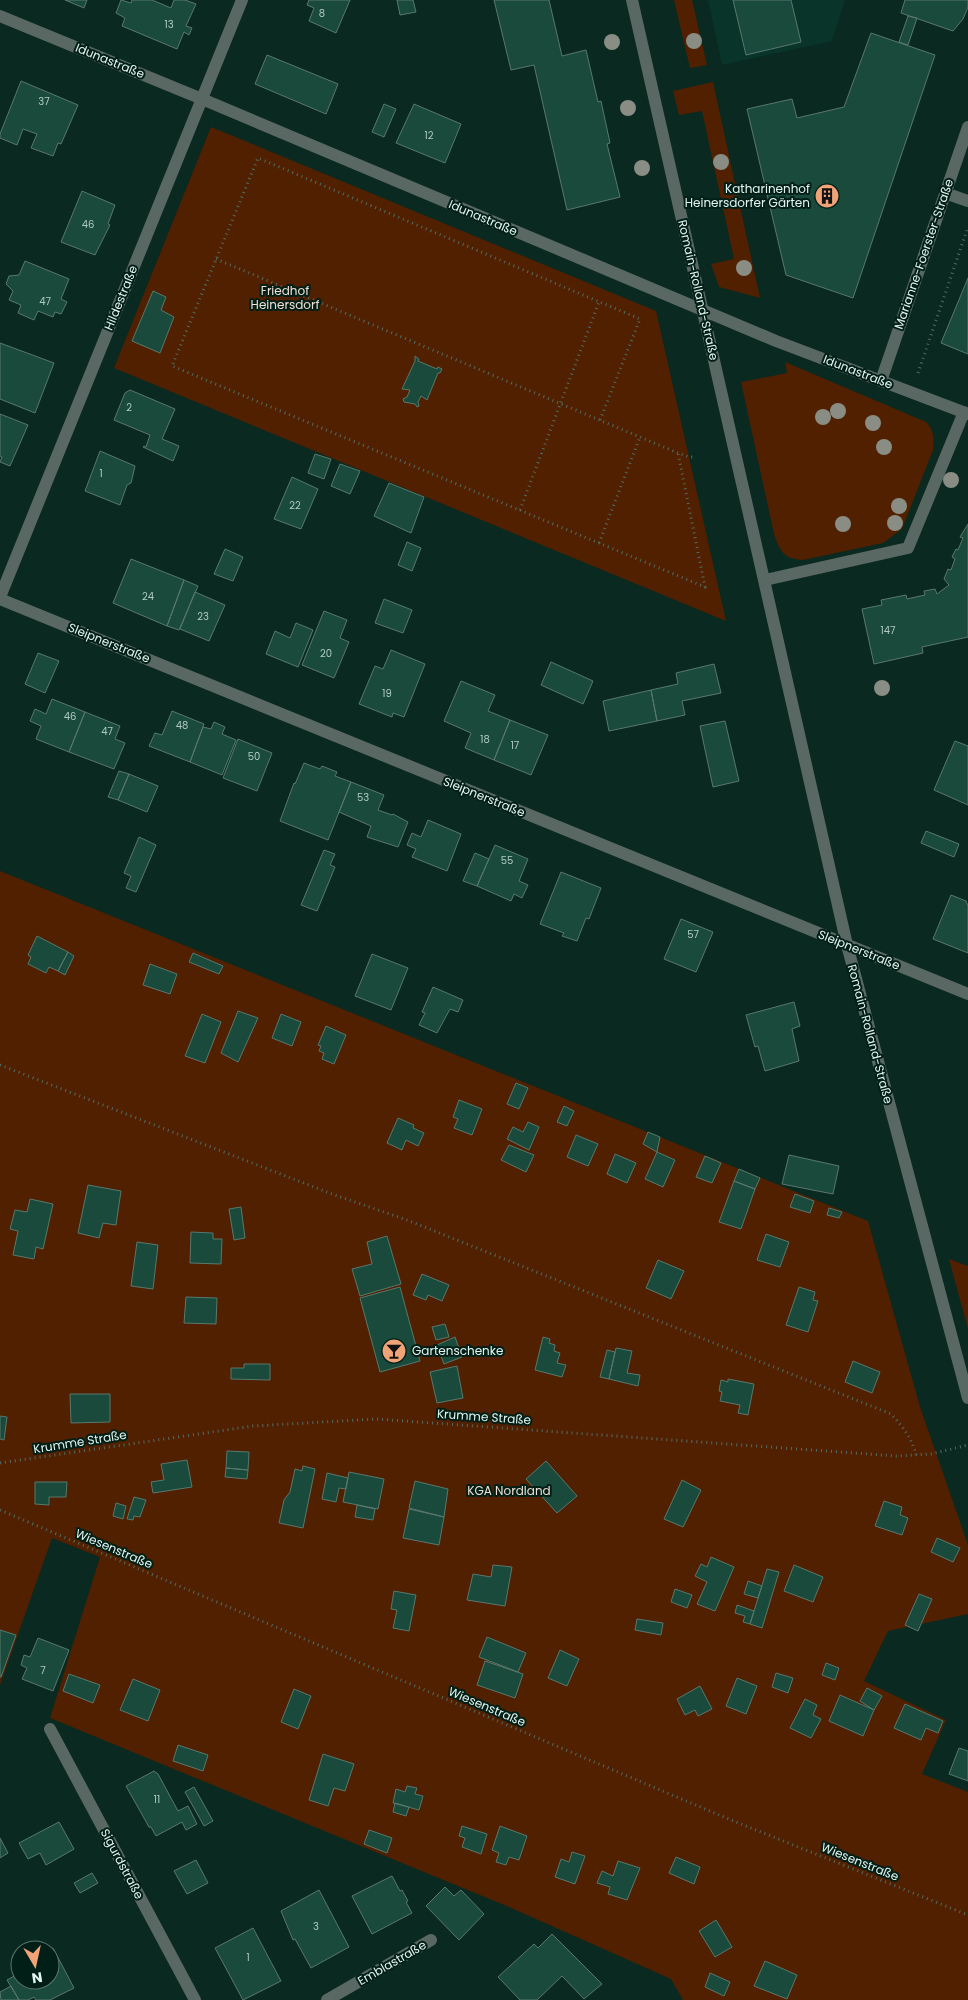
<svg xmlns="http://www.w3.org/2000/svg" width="968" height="2000" font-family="Poppins,sans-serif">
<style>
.built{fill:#093429}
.green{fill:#502000}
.building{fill:#194a3c;stroke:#59786d}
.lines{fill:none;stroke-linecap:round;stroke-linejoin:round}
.path{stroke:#526c64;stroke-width:3;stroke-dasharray:1 4;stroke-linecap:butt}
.lane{stroke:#5a6863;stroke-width:12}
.street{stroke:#5a6863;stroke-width:12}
.tree{fill:#898d83}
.labels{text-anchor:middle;stroke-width:4;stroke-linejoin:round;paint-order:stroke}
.number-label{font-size:10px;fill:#b0cac2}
.street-label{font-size:12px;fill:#e3f4ee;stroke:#011f17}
.poi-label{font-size:12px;fill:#e3f4ee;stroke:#011f17;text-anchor:end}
.park-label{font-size:12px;fill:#f1ded4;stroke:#011f17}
</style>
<rect width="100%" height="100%" fill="#0a2920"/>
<path class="built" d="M708 0H845L832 41 722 65Z"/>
<path class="green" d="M674 0H692L707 65 690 68Z
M713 82 760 298 719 287 711 264 734 259 702 111 679 115 673 91Z
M211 127 656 311 726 621 114 368Z
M785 362 926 422C934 430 934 438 933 450L902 529 883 543 803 560C784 559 780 552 774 534L741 382 787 373Z
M0 871 868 1221 920 1407 968 1545V1614L888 1631 864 1681 946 1720 922 1774 968 1792V2000H683L671 1979 509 1907 50 1718 100 1557 52 1538 0 1685Z
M949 1259 968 1266V1329Z"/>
<path class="building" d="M65 0H87L84 8Z
M121 0 131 3 132 0H152L171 8 174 0H185L196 4 186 26 192 28 189 35 184 32 177 49 122 26 125 18 116 13Z
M309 0H350L336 33 309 21 314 8 307 5Z
M397 0H413L416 12 400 15Z
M494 0H549L562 56 586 50 598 102 601 101 610 143 607 144 620 197 567 210 534 65 511 70Z
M733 0H791L801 42 746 55Z
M905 0H968V7L963 19 953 31 901 13Z
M908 16 917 18 908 45 899 42Z
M871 33 935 55 853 298 786 275 747 109 792 99 797 118 844 107Z
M267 55 338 84 326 114 255 84Z
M21 81 78 105 61 144 58 143 53 156 31 148 37 134 23 129 17 145 0 138V134Z
M384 104 396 109 384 137 372 132Z
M414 104 461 124 445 163 396 143Z
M82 191 115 205 108 224 110 225 95 255 61 242Z
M25 261 69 279 61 299 67 302 61 314 55 312 53 317 38 311 34 320 18 313 21 305 9 300 13 291 6 284 9 276 19 275Z
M968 278V354L941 343Z
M153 291 166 297 161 310 174 317 160 353 132 341Z
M0 343 54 363 35 413 0 399Z
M415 356 419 359 418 361 437 369 438 367 442 369 440 373H438L427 400 421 396 418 402 419 406 417 407 415 404 404 402 403 399 407 397 410 390 402 389 415 361Z
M130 390 175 409 162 439 179 446 173 461 143 447 144 446 146 447 150 435 114 420 125 393Z
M0 414 28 425 10 466 0 462 2 457 0 456Z
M100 451 135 466 131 483 127 485 120 505 85 491Z
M315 454 331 459 324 479 308 473Z
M340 464 360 471 350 494 331 486Z
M292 477 318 489 301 529 274 519Z
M389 483 424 497 411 533 374 516Z
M968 524V637L922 647 923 653 874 664 862 609 882 605 881 600 906 595 907 599 925 595 924 591 935 589 937 594 949 585 944 579 948 569 951 570 955 559 952 557 956 549 958 550 963 538 960 537Z
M407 542 421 548 412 571 398 565Z
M225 549 243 557 233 581 214 574Z
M131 559 184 580 167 626 113 603Z
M184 580 198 586 179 630 167 626Z
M195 592 225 605 209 641 180 629Z
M384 599 412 610 403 633 375 623Z
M324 611 347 620 340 638 349 642 334 678 302 665Z
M296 623 313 630 298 667 266 654 275 631 290 638Z
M391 650 425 664 404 717 393 713 392 717 359 704 375 666 383 669Z
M38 653 59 661 45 693 25 684Z
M551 662 593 681 583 704 541 685Z
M714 664 721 693 682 701 685 715 657 721 651 690 678 684 676 673Z
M461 681 495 695 488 711 510 720 494 760 465 748 471 733 444 721Z
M651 690 657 721 609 731 603 701Z
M52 699 85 712 69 752 36 739 41 726 30 721 35 709 46 714Z
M172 711 204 724 190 762 149 746 155 733 162 735Z
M85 712 120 726 115 739 125 743 114 769 69 752Z
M510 720 548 735 531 775 494 760Z
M725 721 739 781 713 787 700 726Z
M214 722 225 727 222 734 236 740 222 775 190 762 203 727 211 729Z
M238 739 272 753 257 791 223 778Z
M955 741 968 746V805L934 790Z
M304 763 320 769 322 766 337 772 335 776 351 782 328 840 280 821 294 783 295 784Z
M119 771 129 774 118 800 108 797Z
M129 774 158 786 147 812 118 800Z
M351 782 384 795 378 810 392 815 393 814 408 822 398 847 367 837 371 826 339 812Z
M428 820 461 834 447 871 412 857 416 849 407 845 412 833 421 837Z
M926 831 959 844 954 857 921 843Z
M139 837 156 845 136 892 126 888 131 876 124 873Z
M495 845 528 859 519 881 528 885 522 898 514 894 511 901 477 886Z
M324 850 335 854 330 865 335 867 317 911 301 905Z
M475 853 489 859 477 886 463 881Z
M561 872 601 888 589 919 586 918 577 941 562 936 564 933 540 924Z
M951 895 966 901 968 906V953L933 939Z
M681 919 713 932 696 972 664 959Z
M37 936 68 952 58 971 49 967 46 973 28 964 31 957 28 955Z
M68 952 74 956 65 975 58 971Z
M193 953 223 966 219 974 189 962Z
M372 954 408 968 391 1010 355 996Z
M150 964 177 974 170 994 143 985Z
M433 987 463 1000 458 1012 450 1009 437 1033 419 1025 425 1013 422 1012Z
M794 1002 800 1026 792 1029 799 1061 765 1071 758 1046 755 1047 746 1015Z
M238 1011 258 1018 238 1062 221 1053Z
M202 1014 221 1022 205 1063 185 1056Z
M281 1014 301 1022 292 1046 272 1038Z
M326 1026 346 1035 334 1064 322 1059 324 1053 319 1051 321 1046 318 1045Z
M516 1083 528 1088 519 1109 507 1104Z
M459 1100 482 1109 472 1135 454 1128 458 1119 453 1117Z
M564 1106 574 1111 567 1126 557 1122Z
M398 1118 414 1125 413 1128 424 1133 418 1146 406 1140 402 1150 387 1143Z
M528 1122 539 1127 529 1150 507 1139 513 1127 523 1132Z
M648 1132 660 1137 657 1152 643 1144Z
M576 1135 598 1144 588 1166 567 1157Z
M509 1145 534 1155 526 1172 501 1160Z
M657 1152 675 1160 663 1187 645 1179Z
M615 1154 636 1163 627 1183 607 1174Z
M789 1155 839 1166 833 1194 782 1184Z
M705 1156 721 1163 712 1183 696 1177Z
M739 1169 760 1178 755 1189 734 1181Z
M734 1181 755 1189 741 1229 719 1222Z
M88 1185 121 1191 116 1225 103 1223 99 1238 78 1233Z
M795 1194 814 1201 810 1213 790 1207Z
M30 1199 53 1204 43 1249 36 1247 34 1259 13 1255 18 1231 10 1229 15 1210 27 1212Z
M241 1207 245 1238 234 1240 229 1209Z
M829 1208 842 1212 839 1218 827 1215Z
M191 1232 213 1233V1239H222L221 1264 190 1263Z
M766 1234 789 1242 780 1267 757 1260Z
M387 1236 401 1284 360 1296 352 1269 372 1264 367 1242Z
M137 1242 158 1245 153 1289 131 1286Z
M658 1260 684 1271 671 1299 646 1288Z
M422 1274 449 1285 442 1301 428 1295 426 1300 413 1295Z
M400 1287 420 1361 380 1372 360 1298Z
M799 1287 815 1292 813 1300 818 1301 808 1332 786 1325Z
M186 1297 217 1298 216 1324 184 1323Z
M445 1324 449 1337 436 1340 432 1327Z
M455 1337 462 1357 444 1364 437 1345Z
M543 1337 550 1339 549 1343 555 1345 554 1351 560 1353 557 1363 566 1365 562 1377 535 1370Z
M616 1348 632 1351 627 1373 640 1375 638 1386 609 1379Z
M607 1350 615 1352 609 1379 600 1377Z
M853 1361 880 1372 872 1393 845 1382Z
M244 1364H270V1380L231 1379V1368H244Z
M457 1366 463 1398 437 1403 430 1372Z
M728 1379 754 1384 748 1415 738 1413 740 1405 720 1401 722 1392 719 1391 721 1380 728 1382Z
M70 1394H110V1422L71 1423Z
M0 1416 7 1417 4 1440 0 1439Z
M227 1451 249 1452 248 1470 226 1468Z
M187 1460 192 1487 153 1493 151 1482 164 1480 161 1464Z
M546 1461 577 1496 557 1513 526 1479Z
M303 1466 315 1469 303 1528 279 1523 284 1500 290 1492 295 1469 302 1471Z
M226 1468 248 1470 247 1479 225 1477Z
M349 1472 384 1479 378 1509 343 1502Z
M327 1473 348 1478 346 1489 339 1488 336 1502 322 1499Z
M682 1480 701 1490 683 1527 664 1519Z
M415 1481 448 1489 444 1517 409 1508Z
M35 1482H67L66 1497H49V1505L35 1504Z
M134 1497 146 1500 140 1517 134 1516 133 1520 127 1519Z
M884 1501 902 1507 900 1515 908 1518 902 1535 875 1526Z
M116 1503 126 1506 123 1519 113 1516Z
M357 1505 375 1509 373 1520 355 1517Z
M409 1509 444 1517 439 1545 403 1538Z
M937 1538 960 1548 953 1562 931 1552Z
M711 1557 734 1567 715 1611 697 1604 707 1582 695 1576 701 1564 707 1567Z
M493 1565 512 1567 505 1606 467 1600 473 1574 491 1577Z
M794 1565 823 1577 813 1602 784 1591Z
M767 1569 779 1572 762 1628 750 1624Z
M748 1581 762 1586 758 1598 744 1594Z
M675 1589 692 1595 687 1608 671 1602Z
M394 1591 416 1595 409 1631 393 1628 397 1610 391 1609Z
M919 1594 932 1599 918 1631 905 1625Z
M737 1605 754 1611 750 1624 743 1622 745 1616 735 1613Z
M637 1619 663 1623 661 1635 635 1630Z
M0 1630 16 1635 1 1677H0Z
M487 1637 526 1653 518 1672 479 1657Z
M38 1638 69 1650 53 1691 22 1679 27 1668 21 1665 24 1655 30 1657Z
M560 1650 579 1659 567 1686 548 1678Z
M485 1661 523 1674 515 1698 477 1685Z
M826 1663 839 1668 835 1680 822 1675Z
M776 1673 793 1678 788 1693 772 1687Z
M69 1674 100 1685 93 1703 63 1691Z
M737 1678 757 1686 746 1714 726 1706Z
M133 1679 160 1690 148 1721 120 1710Z
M700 1686 712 1709 698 1716 695 1710 685 1715 677 1699Z
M867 1688 882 1696 874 1710 860 1701Z
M294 1689 311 1696 298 1729 281 1722Z
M840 1695 874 1710 863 1736 829 1721Z
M805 1699 817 1705 813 1715 821 1719 811 1738 790 1728Z
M905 1704 943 1721 938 1733 926 1728 921 1740 894 1728Z
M178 1745 208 1755 203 1771 173 1761Z
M959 1748 968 1751V1781L949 1774Z
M323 1754 354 1764 345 1791 334 1788 328 1806 309 1800Z
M154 1771 158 1774 178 1811 188 1806 197 1824 186 1830 182 1822 156 1836 151 1827H149L126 1786Z
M407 1786 417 1788 415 1794 423 1796 419 1810 393 1803 396 1789 405 1792Z
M194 1787 213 1821 204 1826 185 1792Z
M395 1803 409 1807 406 1816 393 1812Z
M59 1822 74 1849 46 1865 40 1853 28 1859 19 1843Z
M462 1826 487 1834 481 1854 462 1847 465 1838 459 1836Z
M500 1826 527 1836 519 1860 509 1857 506 1865 496 1862 499 1853 492 1850Z
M369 1830 392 1838 387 1853 364 1844Z
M0 1838 8 1853 0 1858Z
M572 1852 585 1856 575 1884 555 1877 561 1859 569 1862Z
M676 1857 700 1867 694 1884 669 1873Z
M196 1860 208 1883 187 1894 174 1871Z
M618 1861 640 1868 627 1900 608 1894 610 1887 597 1883 602 1871 613 1876Z
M92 1873 98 1883 80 1893 74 1883Z
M392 1876 400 1891 402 1890 408 1901 406 1902 412 1913 372 1934 352 1896Z
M445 1887 454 1896 461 1890 484 1914 459 1940 426 1906Z
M319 1890 349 1947 311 1968 295 1939 293 1940 281 1911Z
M716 1920 732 1947 715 1957 699 1931Z
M253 1928 281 1981 243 2000 215 1948Z
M552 1934 602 1984 584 1999 562 1976 537 2000H520L498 1977 534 1944 538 1948Z
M53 1948 74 1988 50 2000H36L34 1997 28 2000H19L7 1980 20 1973V1980H50V1950Z
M765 1961 797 1975 787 1999 754 1986Z
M710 1973 730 1982 724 1996 705 1987Z
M11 1986 19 2000H1L0 1992Z"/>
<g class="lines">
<path class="path" d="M216 259 678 453 689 457H696
M918 373 968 227
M600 420 640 319 258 158 172 366 705 587 678 453
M520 510 599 302
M599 543 640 437
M0 1065 332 1194 407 1220 891 1414C903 1427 912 1438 916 1455
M0 1463 253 1426 376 1419 896 1456 931 1454 968 1445
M0 1510 731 1820 968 1915"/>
<path class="lane" d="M945 193 968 201"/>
<path class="street" d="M632 0 847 945 968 1398
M0 16 202 99 776 341 968 414
M881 381 968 127
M765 580 908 548 964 412
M0 597 242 0
M0 599 968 994
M50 1729 195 2000
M327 2000 431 1940"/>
</g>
<g class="tree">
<circle cx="694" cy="41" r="8"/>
<circle cx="612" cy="42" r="8"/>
<circle cx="628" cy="108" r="8"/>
<circle cx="721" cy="162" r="8"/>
<circle cx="642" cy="168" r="8"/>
<circle cx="744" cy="268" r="8"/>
<circle cx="838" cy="411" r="8"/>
<circle cx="823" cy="417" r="8"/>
<circle cx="873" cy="423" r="8"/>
<circle cx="884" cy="447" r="8"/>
<circle cx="951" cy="480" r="8"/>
<circle cx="899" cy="506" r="8"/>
<circle cx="895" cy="523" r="8"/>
<circle cx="843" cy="524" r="8"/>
<circle cx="882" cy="688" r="8"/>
</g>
<defs>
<symbol id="building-disc" viewBox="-11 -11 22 22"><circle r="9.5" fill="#efa377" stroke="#011f17"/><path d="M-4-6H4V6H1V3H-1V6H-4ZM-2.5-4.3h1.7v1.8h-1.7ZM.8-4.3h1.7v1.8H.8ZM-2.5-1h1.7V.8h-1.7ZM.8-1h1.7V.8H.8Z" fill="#111"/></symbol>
<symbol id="bar-disc" viewBox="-11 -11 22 22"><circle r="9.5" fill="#efa377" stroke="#011f17"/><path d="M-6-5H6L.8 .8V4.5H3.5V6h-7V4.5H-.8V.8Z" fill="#111"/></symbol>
</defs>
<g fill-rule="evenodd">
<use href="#building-disc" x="813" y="182" width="28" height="28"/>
<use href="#bar-disc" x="380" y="1337" width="28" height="28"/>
</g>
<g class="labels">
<g class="number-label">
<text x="322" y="17">8</text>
<text x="169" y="28">13</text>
<text x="44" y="105">37</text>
<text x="429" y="139">12</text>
<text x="88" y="228">46</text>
<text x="45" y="305">47</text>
<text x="129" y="411">2</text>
<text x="101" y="477">1</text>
<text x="295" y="509">22</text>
<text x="148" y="600">24</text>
<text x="203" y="620">23</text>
<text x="888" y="634">147</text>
<text x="326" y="657">20</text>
<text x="387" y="697">19</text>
<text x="70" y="720">46</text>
<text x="182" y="729">48</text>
<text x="107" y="735">47</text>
<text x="485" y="743">18</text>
<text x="515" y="749">17</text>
<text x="254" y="760">50</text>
<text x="363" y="801">53</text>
<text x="507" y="864">55</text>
<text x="693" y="938">57</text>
<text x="43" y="1674">7</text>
<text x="157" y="1803">11</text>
<text x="316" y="1930">3</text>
<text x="248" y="1961">1</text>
</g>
<g class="street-label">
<text transform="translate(110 61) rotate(22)" y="4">Idunastraße</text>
<text transform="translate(483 218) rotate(23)" y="4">Idunastraße</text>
<text transform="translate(924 254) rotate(-71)" y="4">Marianne-Foerster-Straße</text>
<text transform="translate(698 290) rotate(77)" y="4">Romain-Rolland-Straße</text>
<text transform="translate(121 298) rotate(-68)" y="4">Hildestraße</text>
<text transform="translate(858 372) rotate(21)" y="4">Idunastraße</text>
<text transform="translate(109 643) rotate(22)" y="4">Sleipnerstraße</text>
<text transform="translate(484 797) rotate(22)" y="4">Sleipnerstraße</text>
<text transform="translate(859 950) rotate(22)" y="4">Sleipnerstraße</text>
<text transform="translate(870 1034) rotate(75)" y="4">Romain-Rolland-Straße</text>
<text transform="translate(484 1417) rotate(4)" y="4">Krumme Straße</text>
<text transform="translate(80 1442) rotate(-9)" y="4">Krumme Straße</text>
<text transform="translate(114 1549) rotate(23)" y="4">Wiesenstraße</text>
<text transform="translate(487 1707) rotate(23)" y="4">Wiesenstraße</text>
<text transform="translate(860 1862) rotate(22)" y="4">Wiesenstraße</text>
<text transform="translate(122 1864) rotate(62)" y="4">Sigurdstraße</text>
<text transform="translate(392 1963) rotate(-30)" y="4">Emblastraße</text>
</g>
<g class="poi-label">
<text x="810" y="193">Katharinenhof<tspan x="810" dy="14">Heinersdorfer Gärten</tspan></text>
<text x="412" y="1355" text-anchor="start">Gartenschenke</text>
</g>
<g class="park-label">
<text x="285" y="295">Friedhof<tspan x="285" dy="14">Heinersdorf</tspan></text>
<text x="509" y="1495">KGA Nordland</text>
</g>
</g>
<g transform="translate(35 1965) rotate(171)"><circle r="24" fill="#011f17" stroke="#5b746d"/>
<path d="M0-4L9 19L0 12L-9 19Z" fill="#efa377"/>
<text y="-8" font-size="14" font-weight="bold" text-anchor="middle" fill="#e3f4ee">N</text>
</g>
</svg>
